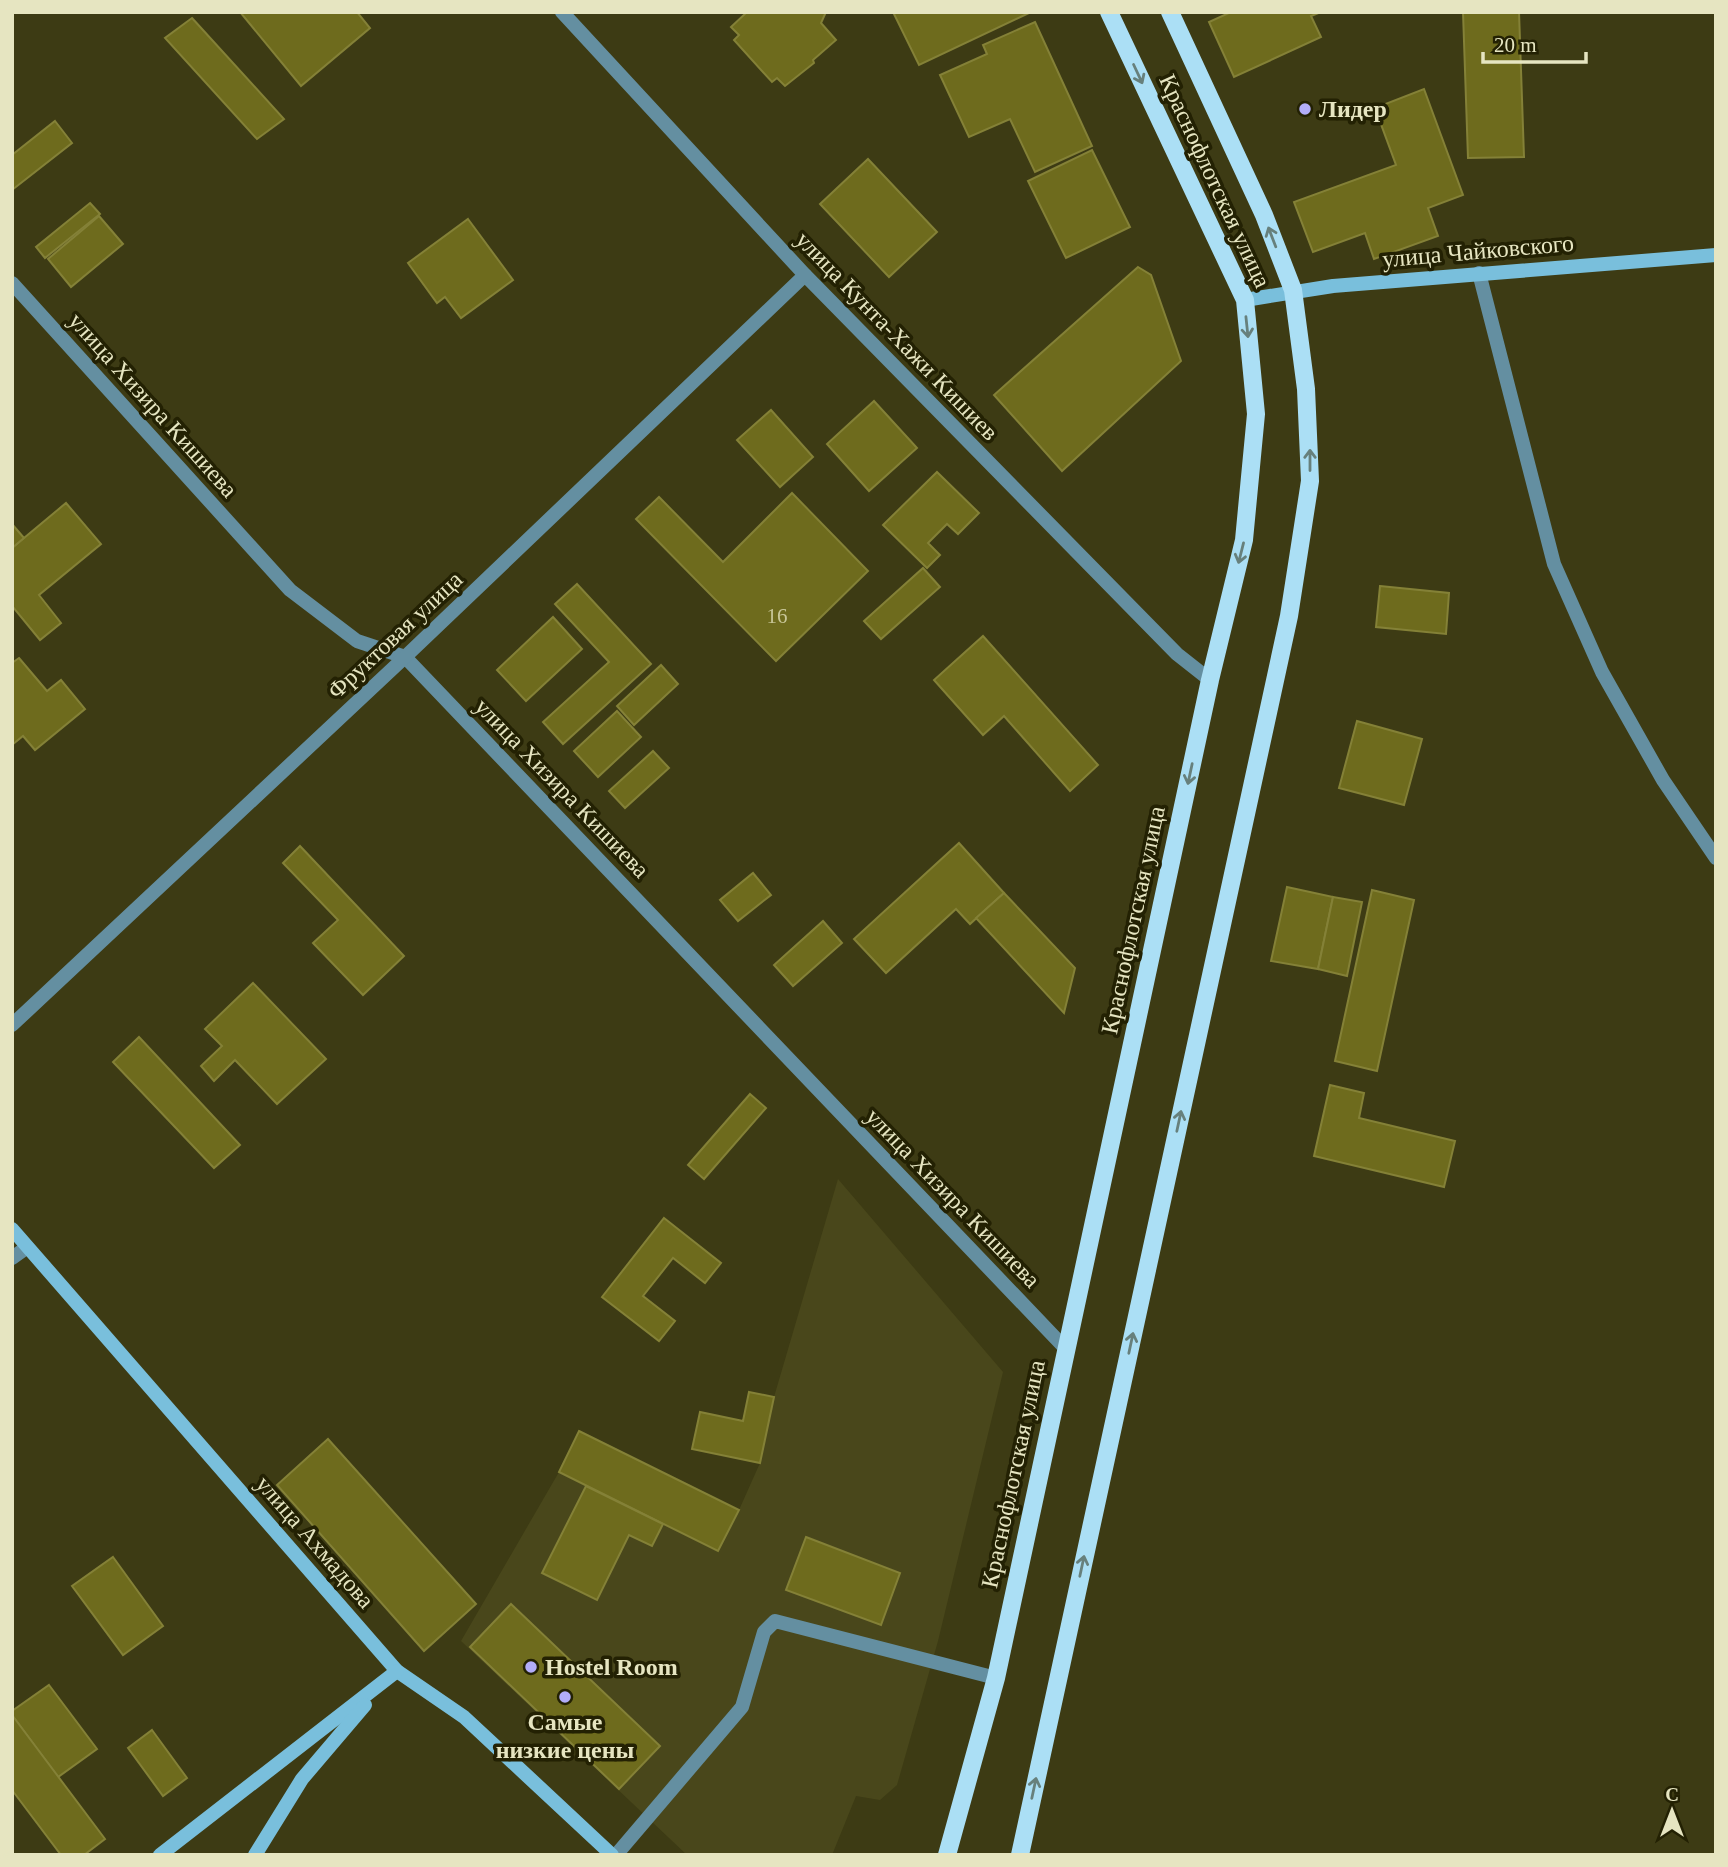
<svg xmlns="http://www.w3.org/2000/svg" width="1728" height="1867" font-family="'Times New Roman',serif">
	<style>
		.built { fill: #49471b }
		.building { fill: #6e6b1d; stroke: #848137; stroke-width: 2 }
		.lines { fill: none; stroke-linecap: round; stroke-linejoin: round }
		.lane { stroke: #648fa1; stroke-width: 14 }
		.street { stroke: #648fa1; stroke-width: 14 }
		.secondary { stroke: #79bfdc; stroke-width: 14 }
		.primary { stroke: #abdff5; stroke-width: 18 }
		.oneway { stroke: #67807c }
		.poi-dot { fill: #b2adf9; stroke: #232103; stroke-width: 2.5 }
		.labels { text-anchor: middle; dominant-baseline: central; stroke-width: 7; stroke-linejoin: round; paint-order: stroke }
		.number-label { font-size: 21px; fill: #c8c698 }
		.poi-label { font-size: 24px; font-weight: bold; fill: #e6e5c1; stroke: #232103; text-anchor: start }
		.street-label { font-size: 24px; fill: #e6e5c1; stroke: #232103 }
	</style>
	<rect width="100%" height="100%" fill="#3d3b14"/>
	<polygon class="built" points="838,1179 1003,1372 938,1641 897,1785 880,1800 856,1796 832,1855 687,1855 461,1641 559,1472 579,1431 739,1510 760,1463 774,1397"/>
	<g class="building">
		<polygon points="240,12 357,12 370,28 301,86"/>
		<polygon points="747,12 826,12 821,23 836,40 813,60 814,63 785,86 777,78 772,82 734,40 739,35 731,27"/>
		<polygon points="893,12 1031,12 919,65"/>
		<polygon points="1231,12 1321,12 1311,16 1321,37 1234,77 1209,22"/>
		<polygon points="1463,12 1519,12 1524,157 1468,158"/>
		<polygon points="192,18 284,119 257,139 165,38"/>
		<polygon points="1035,22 1092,146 1035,172 1010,119 969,137 940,75 987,54 983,45"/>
		<polygon points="1424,89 1463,195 1428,208 1438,236 1374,259 1365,233 1313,252 1294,202 1396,165 1375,108"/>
		<polygon points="55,121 72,143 12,190 12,155"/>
		<polygon points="1092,150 1130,227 1066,258 1028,181"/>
		<polygon points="868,159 937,232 889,277 820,204"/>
		<polygon points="90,203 100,214 45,258 36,247"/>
		<polygon points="99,216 123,244 71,287 48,259"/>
		<polygon points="468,219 513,280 461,318 445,297 437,303 408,263"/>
		<polygon points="1138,267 1151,275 1181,361 1062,471 994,395"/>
		<polygon points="874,401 917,448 869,491 827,444"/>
		<polygon points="771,410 813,457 780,487 737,440"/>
		<polygon points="937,472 979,513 958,534 947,524 928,543 940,555 927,568 883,525"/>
		<polygon points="792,493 868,571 776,661 636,519 659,497 723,562"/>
		<polygon points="66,503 101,544 39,595 61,623 40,640 12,606 12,548"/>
		<polygon points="12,524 24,538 12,548"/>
		<polygon points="923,568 940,587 881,639 864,621"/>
		<polygon points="577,584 651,664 563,744 543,722 609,662 555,604"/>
		<polygon points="1380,586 1449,593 1446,634 1376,627"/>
		<polygon points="553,617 582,649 526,701 497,670"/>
		<polygon points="983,636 1098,765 1070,791 1004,716 983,735 934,680"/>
		<polygon points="19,658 47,691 61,680 85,709 35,750 23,736 12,745 12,663"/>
		<polygon points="661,665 678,684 634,725 617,706"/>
		<polygon points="617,711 641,737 598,777 574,751"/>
		<polygon points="1357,721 1422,739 1404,805 1339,788"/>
		<polygon points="653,751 669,768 625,808 609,791"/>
		<polygon points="959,843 1004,893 970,924 956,909 886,973 854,939"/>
		<polygon points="300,846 404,956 363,995 313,943 338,920 283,863"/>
		<polygon points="753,873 771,895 738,921 720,900"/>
		<polygon points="1287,887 1333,897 1318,969 1271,961"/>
		<polygon points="1372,890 1414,900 1377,1071 1335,1061"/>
		<polygon points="1004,893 1075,968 1064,1013 976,918"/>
		<polygon points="1333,897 1362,902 1347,976 1318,969"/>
		<polygon points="823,921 842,943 793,986 774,965"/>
		<polygon points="253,983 326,1059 277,1104 235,1060 214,1081 201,1066 222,1046 205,1029"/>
		<polygon points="139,1037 240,1145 214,1168 113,1062"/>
		<polygon points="1330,1085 1364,1093 1359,1118 1455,1141 1444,1187 1314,1156"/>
		<polygon points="750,1094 766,1108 704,1179 688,1165"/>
		<polygon points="664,1218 721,1263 705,1283 673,1258 643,1296 675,1321 659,1341 602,1297"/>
		<polygon points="749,1392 774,1397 760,1463 692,1449 700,1412 743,1421"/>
		<polygon points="579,1431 739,1510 718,1551 559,1472"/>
		<polygon points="328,1439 476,1604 424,1651 277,1485"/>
		<polygon points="586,1486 663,1524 652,1546 629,1535 597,1600 542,1573"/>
		<polygon points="806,1537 900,1573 881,1625 786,1590"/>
		<polygon points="113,1557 163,1626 123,1655 72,1586"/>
		<polygon points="511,1604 660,1746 619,1789 470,1647"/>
		<polygon points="49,1685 97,1749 58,1777 12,1715 12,1711"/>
		<polygon points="12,1715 105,1839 84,1855 61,1855 12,1790"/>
		<polygon points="152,1730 187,1778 163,1796 128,1748"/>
	</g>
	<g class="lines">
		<polyline class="lane" points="616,1855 742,1707 764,1632 775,1621 996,1678"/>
		<g class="street">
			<polyline points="562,12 805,275 1177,654 1210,680"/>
			<polyline points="1479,273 1554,564 1602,672 1663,780 1716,858"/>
			<polyline points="12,283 290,590 357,641 405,657 1065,1348"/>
			<polyline points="12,1025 405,657 805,275"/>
			<polyline points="12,1258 26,1248"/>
		</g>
		<g class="secondary">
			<polyline points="1245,300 1333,286 1716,255"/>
			<polyline points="12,1229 397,1671 464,1717 612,1855"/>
			<polyline points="160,1855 397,1671"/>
			<polyline points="255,1855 302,1779 365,1705"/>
		</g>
		<g class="primary">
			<polyline points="947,1855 996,1678 1210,680 1244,540 1256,414 1245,300 1109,12"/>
			<polyline points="1020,1855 1289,616 1310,481 1306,389 1293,290 1264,215 1170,12"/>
		</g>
	</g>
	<defs><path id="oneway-shaft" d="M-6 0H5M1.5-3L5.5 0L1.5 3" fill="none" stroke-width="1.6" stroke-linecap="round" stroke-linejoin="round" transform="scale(1.75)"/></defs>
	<g class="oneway">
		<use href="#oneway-shaft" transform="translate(1138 74) rotate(65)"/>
		<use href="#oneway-shaft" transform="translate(1272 237) rotate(-111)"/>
		<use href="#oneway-shaft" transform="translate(1247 327) rotate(84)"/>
		<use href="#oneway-shaft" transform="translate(1310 460) rotate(-90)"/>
		<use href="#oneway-shaft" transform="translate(1241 553) rotate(104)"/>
		<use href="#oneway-shaft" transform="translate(1190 774) rotate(102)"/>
		<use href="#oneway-shaft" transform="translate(1179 1121) rotate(-78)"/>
		<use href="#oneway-shaft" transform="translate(1131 1343) rotate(-78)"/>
		<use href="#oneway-shaft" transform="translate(1082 1566) rotate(-78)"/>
		<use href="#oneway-shaft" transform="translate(1034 1788) rotate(-78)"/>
	</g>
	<g class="poi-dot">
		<circle cx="1305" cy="109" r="7"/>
		<circle cx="531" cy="1667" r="7"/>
		<circle cx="565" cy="1697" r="7"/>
	</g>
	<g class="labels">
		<g class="number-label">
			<text x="777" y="616">16</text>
		</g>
		<g class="poi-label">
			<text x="1319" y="109">Лидер</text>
			<text x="545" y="1667">Hostel Room</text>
			<text x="565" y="1722" text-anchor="middle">Самые<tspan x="565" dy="28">низкие цены</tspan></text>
		</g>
		<g class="street-label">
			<text transform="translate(1215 181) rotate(65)">Краснофлотская улица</text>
			<text transform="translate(1478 251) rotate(-5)">улица Чайковского</text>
			<text transform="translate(897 336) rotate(46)">улица Кунта-Хажи Кишиев</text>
			<text transform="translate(153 405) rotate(48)">улица Хизира Кишиева</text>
			<text transform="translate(395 635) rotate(-43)">Фруктовая улица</text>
			<text transform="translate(562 788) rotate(46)">улица Хизира Кишиева</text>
			<text transform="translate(1133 920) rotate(-78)">Краснофлотская улица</text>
			<text transform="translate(953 1198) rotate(46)">улица Хизира Кишиева</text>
			<text transform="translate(1013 1474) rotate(-78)">Краснофлотская улица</text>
			<text transform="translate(315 1542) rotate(49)">улица Ахмадова</text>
		</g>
	</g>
	<rect width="1728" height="1867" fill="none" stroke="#e6e5c1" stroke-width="28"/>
	<g transform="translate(1672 1811)" stroke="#232103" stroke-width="5" paint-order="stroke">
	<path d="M0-5L12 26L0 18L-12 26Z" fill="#e6e5c1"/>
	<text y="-10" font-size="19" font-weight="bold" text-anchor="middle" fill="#e6e5c1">С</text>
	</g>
	<path d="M1483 52v10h103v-10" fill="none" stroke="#e6e5c1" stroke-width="3.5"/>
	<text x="1494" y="52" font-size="21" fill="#e6e5c1" stroke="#232103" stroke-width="5" paint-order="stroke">20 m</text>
</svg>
